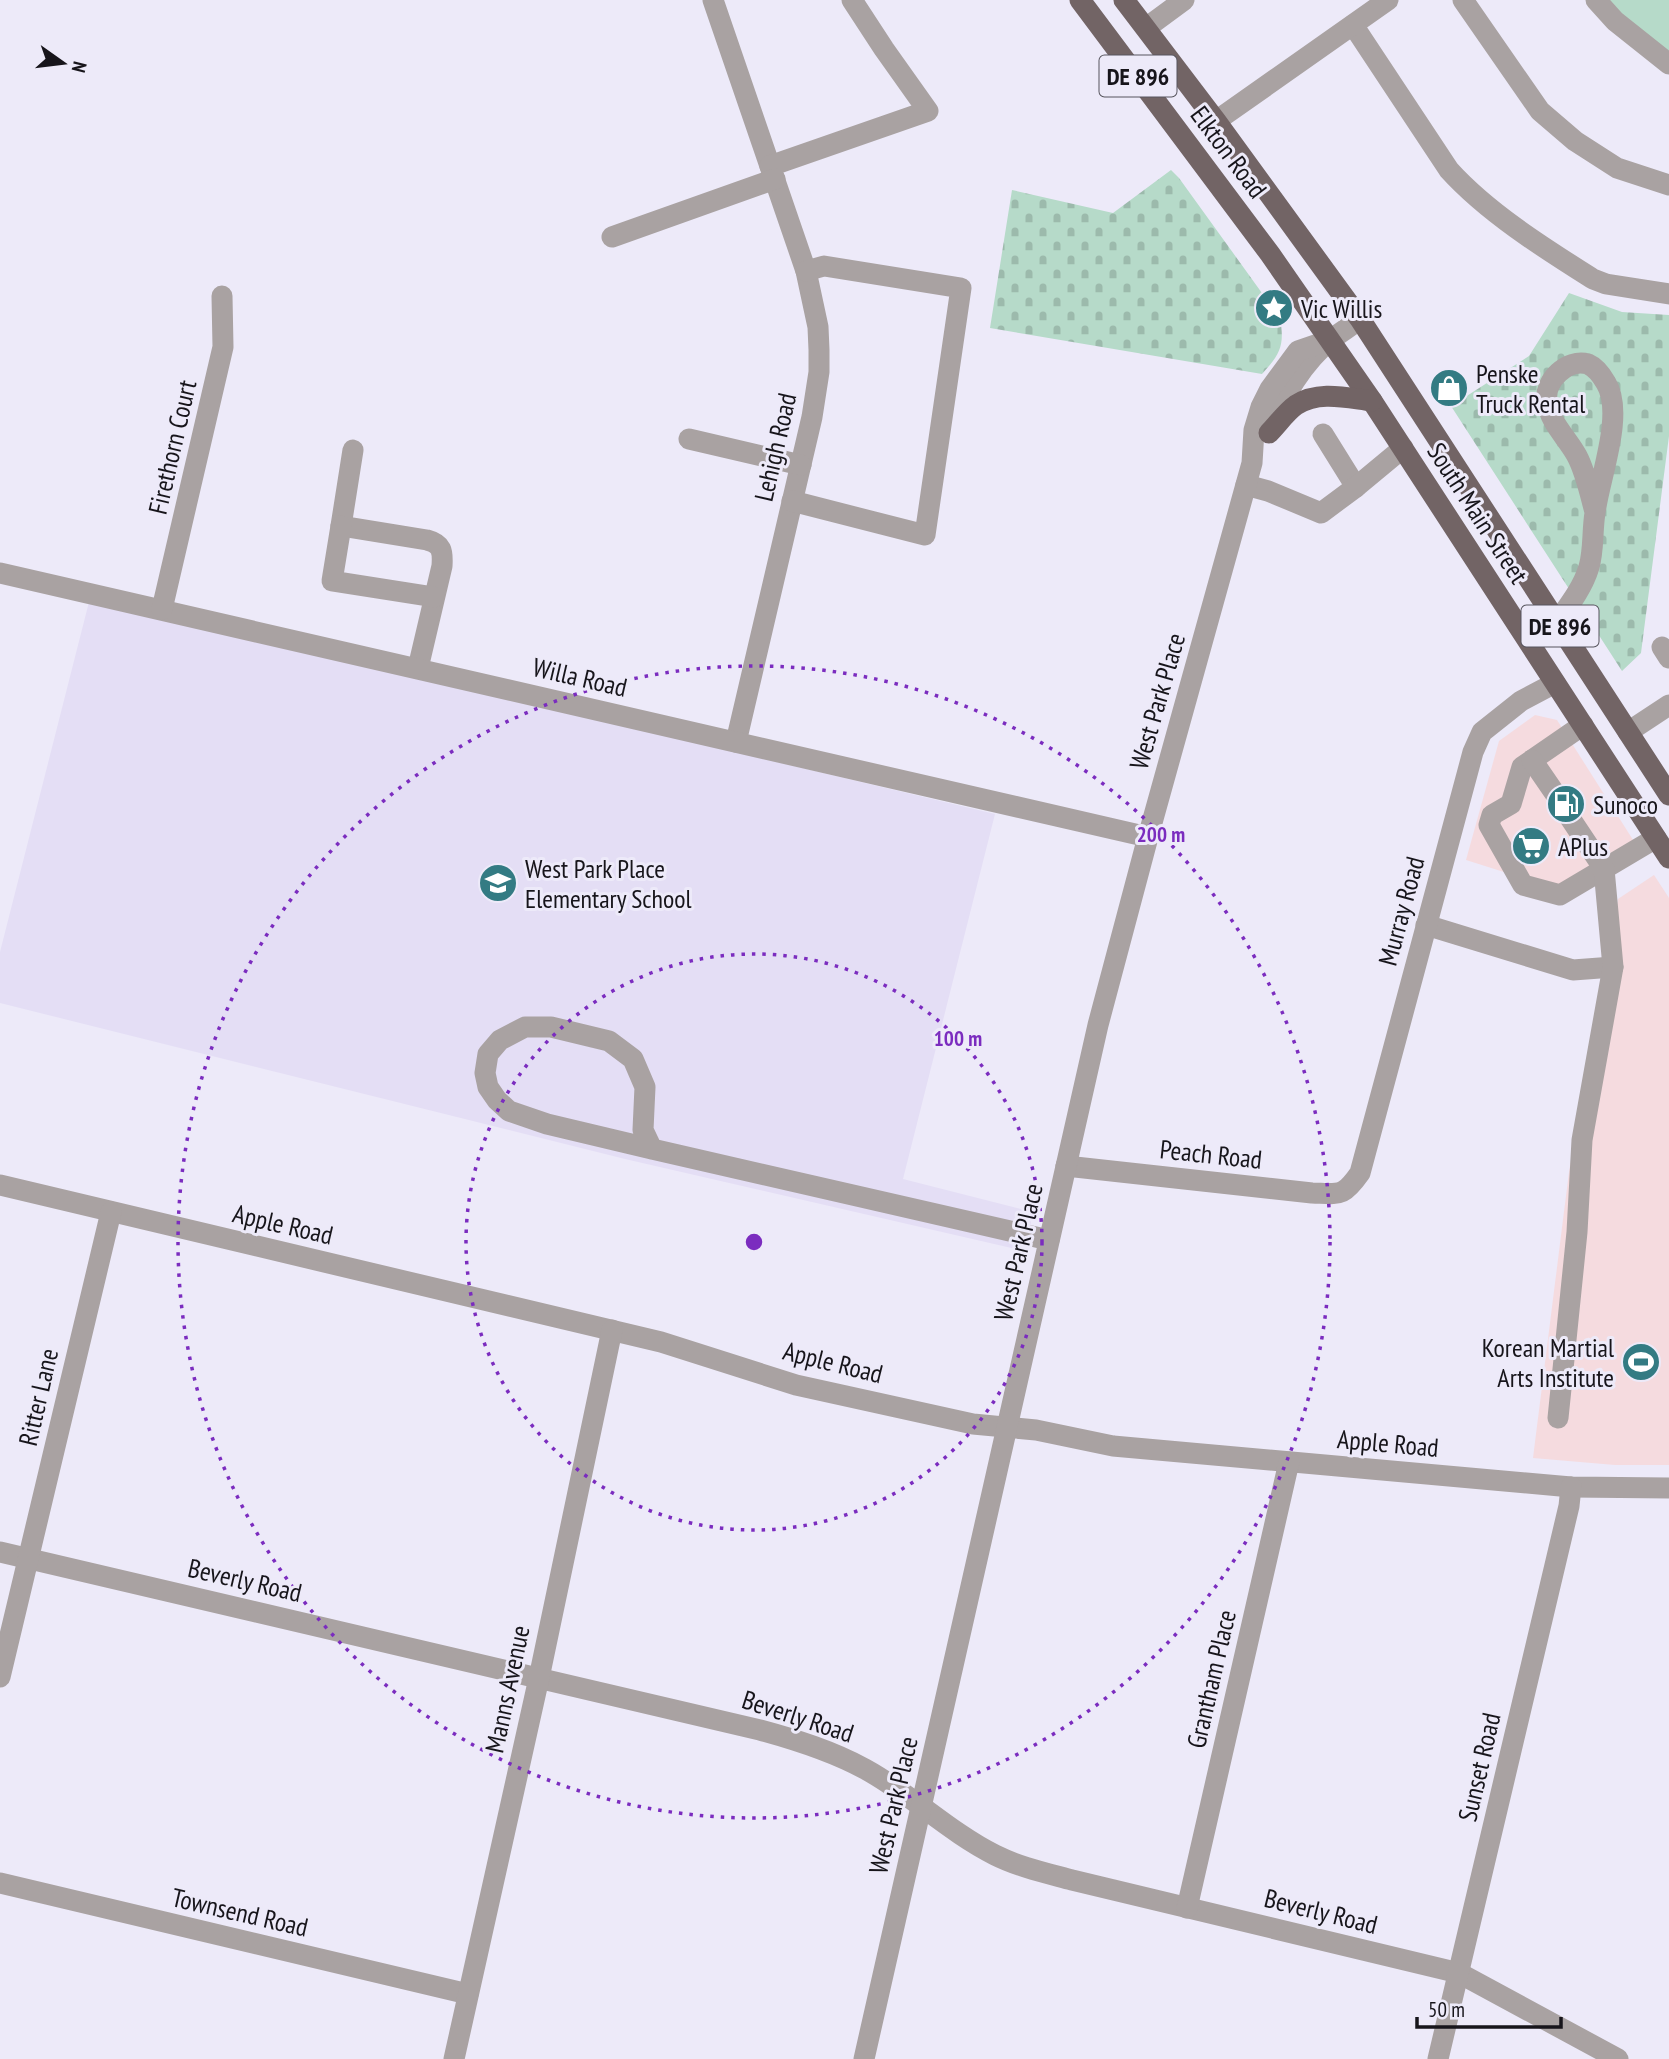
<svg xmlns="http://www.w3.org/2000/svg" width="1669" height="2059" font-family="'PT Sans Narrow',sans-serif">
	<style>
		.commercial { fill: #f5dbdf }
		.built { fill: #e4def5 }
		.green { fill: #b6dac9 }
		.cemetery { fill: url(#cemetery-stones) }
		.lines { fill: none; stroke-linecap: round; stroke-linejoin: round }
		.minor { stroke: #a9a2a2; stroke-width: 21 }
		.major { stroke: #726465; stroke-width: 21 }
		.ring { fill: none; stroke: #7b2cbf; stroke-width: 3.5; stroke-dasharray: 3.5 7 }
		.labels { text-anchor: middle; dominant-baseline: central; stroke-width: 6; stroke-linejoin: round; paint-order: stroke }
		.shield { fill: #edeaf9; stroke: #57555e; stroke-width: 2 }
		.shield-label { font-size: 24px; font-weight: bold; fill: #17151b }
		.street-label { font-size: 26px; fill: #17151b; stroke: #edeaf9 }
		.poi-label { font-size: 26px; fill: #17151b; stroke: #edeaf9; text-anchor: start }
		.centre { fill: #7b2cbf; stroke: #edeaf9; stroke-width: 3.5 }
		.ring-label { font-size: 21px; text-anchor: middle; font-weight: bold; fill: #7b2cbf; stroke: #edeaf9; stroke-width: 6; stroke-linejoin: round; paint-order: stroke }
	</style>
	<defs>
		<pattern id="cemetery-stones" width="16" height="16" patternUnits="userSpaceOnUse" patternTransform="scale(1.75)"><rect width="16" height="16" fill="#b6dac9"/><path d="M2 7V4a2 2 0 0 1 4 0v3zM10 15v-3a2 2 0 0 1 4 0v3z" fill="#9cbaac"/></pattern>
	</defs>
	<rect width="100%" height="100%" fill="#edeaf9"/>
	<g class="commercial">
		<polygon points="1535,715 1557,720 1635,843 1555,888 1466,860 1499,741"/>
		<polygon points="1654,875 1669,898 1669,1465 1615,1465 1533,1458 1569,1172 1618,899"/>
	</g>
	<polygon class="built" points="90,598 995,814 903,1179 1033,1212 1025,1251 625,1159 0,1003 0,952"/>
	<polygon class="green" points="1605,0 1669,0 1669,58"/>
	<g class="cemetery">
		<path d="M1171 170 1179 178 1280 318C1285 346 1280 354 1262 374L990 328 1012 190 1113 213Z"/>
		<polygon points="1569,293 1622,312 1669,315 1669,436 1641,653 1622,671 1451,406 1529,356"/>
	</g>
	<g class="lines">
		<g class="minor">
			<polyline points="713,0 806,271 818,327 819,350 819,372 812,417 736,742"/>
			<polyline points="1463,0 1540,111 1575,141 1617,168 1669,185"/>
			<polyline points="1596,0 1615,21 1669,64"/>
			<path d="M1353 25 1449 170C1488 213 1544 248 1593 279L1606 284 1669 294"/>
			<polyline points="1146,28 1184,0"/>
			<polyline points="1216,121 1388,0"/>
			<polyline points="770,166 928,111 884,49 852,0"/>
			<polyline points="612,237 775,179"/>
			<path d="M1270 431C1281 398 1305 360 1332 339 1341 332 1351 326 1360 319"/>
			<polyline points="1323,434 1356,487"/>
			<polyline points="689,439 801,465"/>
			<path d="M353 450 341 526 427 540C442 544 443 551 442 566L418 668"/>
			<polyline points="1246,485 1268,491 1321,513 1356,487 1403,448"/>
			<polyline points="792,501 925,535 961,288 824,266 806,271"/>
			<polyline points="341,526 332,581 434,597"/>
			<polyline points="0,573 1148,837"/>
			<polyline points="162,609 223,347 222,296"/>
			<path d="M1557 622C1570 604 1583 587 1589 567 1594 550 1592 531 1595 513 1599 479 1625 414 1606 383 1602 376 1595 367 1588 364 1567 358 1544 381 1547 401 1550 424 1567 437 1577 456 1586 473 1590 494 1595 512"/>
			<polyline points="1662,647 1669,658"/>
			<polyline points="1583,725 1522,767 1511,804 1492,815 1489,825 1523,885 1560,895 1656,838"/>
			<polyline points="1628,732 1669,705"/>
			<polyline points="1532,760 1556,795"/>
			<polyline points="1426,925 1573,970 1613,967"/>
			<polyline points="652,1149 643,1130 645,1087 633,1059 609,1041 551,1027 525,1027 500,1040 488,1054 485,1073 488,1087 497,1100 509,1111 547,1124 652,1149 1049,1240"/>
			<path d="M1066 1166 1312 1193C1341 1194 1343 1197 1360 1173L1473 752 1482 732 1521 701 1555 683"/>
			<polyline points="0,1185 661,1342 796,1385 973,1424 1036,1430 1113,1446 1571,1487 1669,1488"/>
			<polyline points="1558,1418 1577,1232 1582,1140 1613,967 1604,869 1570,818"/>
			<path d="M0 1552 760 1730C797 1740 832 1751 865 1769 911 1794 949 1832 995 1855 1019 1867 1046 1873 1072 1880L1459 1973 1618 2059"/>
			<polyline points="0,1677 111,1212"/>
			<polyline points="0,1883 468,1994"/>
			<polyline points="1187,1908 1289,1462"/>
			<polyline points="454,2059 539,1678 612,1330"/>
			<polyline points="864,2059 1098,1025 1148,837 1252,463 1254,430 1261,407 1270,389 1298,351 1330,340"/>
			<polyline points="1438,2059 1569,1506 1571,1487"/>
		</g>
		<g class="major">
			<polyline points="1080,0 1270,254 1372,401 1669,858"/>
			<polyline points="1124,0 1216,121 1360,319 1669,795"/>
			<path d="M1269 433C1278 424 1286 412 1296 405 1319 390 1347 398 1372 401"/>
		</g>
	</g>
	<g class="ring">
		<circle cx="754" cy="1242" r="288"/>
		<circle cx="754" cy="1242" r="576"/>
	</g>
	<defs>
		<symbol id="sight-disc" viewBox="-11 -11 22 22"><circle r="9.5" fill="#337b83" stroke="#edeaf9"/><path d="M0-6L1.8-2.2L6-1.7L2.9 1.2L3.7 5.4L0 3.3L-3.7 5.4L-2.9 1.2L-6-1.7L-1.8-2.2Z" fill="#fff"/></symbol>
		<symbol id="shop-disc" viewBox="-11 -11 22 22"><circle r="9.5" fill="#337b83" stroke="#edeaf9"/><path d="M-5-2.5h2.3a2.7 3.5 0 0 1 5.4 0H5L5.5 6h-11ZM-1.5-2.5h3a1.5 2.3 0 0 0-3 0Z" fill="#fff"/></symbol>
		<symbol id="fuel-disc" viewBox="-11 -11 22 22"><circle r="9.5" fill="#337b83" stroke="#edeaf9"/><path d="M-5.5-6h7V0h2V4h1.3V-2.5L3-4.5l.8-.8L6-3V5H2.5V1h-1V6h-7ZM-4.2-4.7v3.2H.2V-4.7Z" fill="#fff"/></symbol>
		<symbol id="supermarket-disc" viewBox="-11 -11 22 22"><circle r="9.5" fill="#337b83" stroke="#edeaf9"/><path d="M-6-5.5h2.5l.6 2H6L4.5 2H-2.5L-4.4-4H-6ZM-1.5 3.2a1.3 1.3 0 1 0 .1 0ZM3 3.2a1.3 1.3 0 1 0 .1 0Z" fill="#fff"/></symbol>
		<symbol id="school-disc" viewBox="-11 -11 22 22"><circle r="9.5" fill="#337b83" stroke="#edeaf9"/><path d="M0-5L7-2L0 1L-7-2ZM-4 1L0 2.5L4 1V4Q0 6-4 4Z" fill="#fff"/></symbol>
		<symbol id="stadium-disc" viewBox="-11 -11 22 22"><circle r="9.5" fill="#337b83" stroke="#edeaf9"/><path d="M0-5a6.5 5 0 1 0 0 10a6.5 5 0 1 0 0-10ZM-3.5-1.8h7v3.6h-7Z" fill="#fff"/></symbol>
	</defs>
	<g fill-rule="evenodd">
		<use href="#sight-disc" x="1252" y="286" width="44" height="44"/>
		<use href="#shop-disc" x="1427" y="366" width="44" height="44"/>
		<use href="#fuel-disc" x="1544" y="782" width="44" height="44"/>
		<use href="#supermarket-disc" x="1509" y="824" width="44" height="44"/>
		<use href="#school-disc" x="476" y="861" width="44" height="44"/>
		<use href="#stadium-disc" x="1619" y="1340" width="44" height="44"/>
	</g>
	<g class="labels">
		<g class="shield">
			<rect x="1099.5" y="55.5" width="77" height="41" rx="5"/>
			<rect x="1521.5" y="605.5" width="77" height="41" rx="5"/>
		</g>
		<g class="shield-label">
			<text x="1138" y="76">DE 896</text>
			<text x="1560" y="626">DE 896</text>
		</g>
		<g class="street-label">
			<text transform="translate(1229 152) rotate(53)">Elkton Road</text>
			<text transform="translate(172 447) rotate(-77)">Firethorn Court</text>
			<text transform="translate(775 447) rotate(-77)">Lehigh Road</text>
			<text transform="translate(1478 513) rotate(57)">South Main Street</text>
			<text transform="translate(580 677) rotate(13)">Willa Road</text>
			<text transform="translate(1157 701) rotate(-74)">West Park Place</text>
			<text transform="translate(1401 911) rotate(-75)">Murray Road</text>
			<text transform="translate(1211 1154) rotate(6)">Peach Road</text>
			<text transform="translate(283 1224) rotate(13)">Apple Road</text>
			<text transform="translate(1018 1252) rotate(-77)">West Park Place</text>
			<text transform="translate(833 1362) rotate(14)">Apple Road</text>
			<text transform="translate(38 1397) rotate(-77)">Ritter Lane</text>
			<text transform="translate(1388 1443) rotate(5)">Apple Road</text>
			<text transform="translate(245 1580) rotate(13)">Beverly Road</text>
			<text transform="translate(1211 1679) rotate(-77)">Grantham Place</text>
			<text transform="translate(507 1689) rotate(-78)">Manns Avenue</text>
			<text transform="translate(798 1716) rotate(18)">Beverly Road</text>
			<text transform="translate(1479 1767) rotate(-77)">Sunset Road</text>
			<text transform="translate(893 1805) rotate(-77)">West Park Place</text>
			<text transform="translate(1321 1911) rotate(14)">Beverly Road</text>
			<text transform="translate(240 1912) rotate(13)">Townsend Road</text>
		</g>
		<g class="poi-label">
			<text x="1301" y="308">Vic Willis</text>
			<text x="1476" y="373">Penske<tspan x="1476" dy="30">Truck Rental</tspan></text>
			<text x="1593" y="804">Sunoco</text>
			<text x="1558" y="846">APlus</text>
			<text x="525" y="868">West Park Place<tspan x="525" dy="30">Elementary School</tspan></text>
			<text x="1614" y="1347" text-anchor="end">Korean Martial<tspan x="1614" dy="30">Arts Institute</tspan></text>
		</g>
	</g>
	<circle cx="754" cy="1242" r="10" class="centre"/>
	<g class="ring-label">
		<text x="1161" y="842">200 m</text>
		<text x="958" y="1046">100 m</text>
	</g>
	<g transform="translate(63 63) rotate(104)" stroke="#edeaf9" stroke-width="5" paint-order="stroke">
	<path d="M0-5L12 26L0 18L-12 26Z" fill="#17151b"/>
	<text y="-10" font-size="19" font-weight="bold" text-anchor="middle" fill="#17151b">N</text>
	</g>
	<path d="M1417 2017v10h144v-10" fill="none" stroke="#17151b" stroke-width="3.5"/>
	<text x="1428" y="2017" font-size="21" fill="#17151b" stroke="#edeaf9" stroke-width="5" paint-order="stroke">50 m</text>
</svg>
